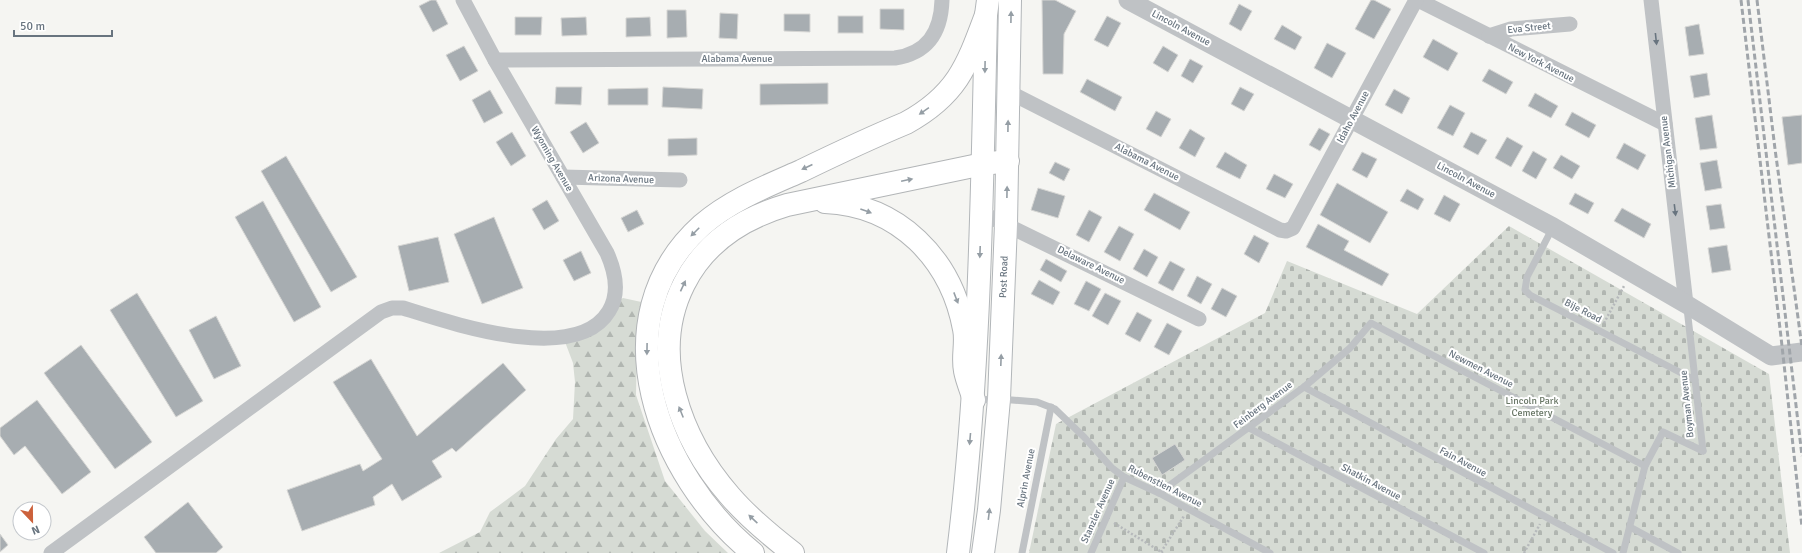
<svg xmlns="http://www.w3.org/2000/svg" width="1802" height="553" font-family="Signika,sans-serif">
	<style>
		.forest { fill: url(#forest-firs) }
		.cemetery { fill: url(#cemetery-stones) }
		.building { fill: #a7adb1; stroke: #d6d6d4 }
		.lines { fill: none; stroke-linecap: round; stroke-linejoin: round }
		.primary-casing { stroke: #b2b6b9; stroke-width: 24 }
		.motorway-casing { stroke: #b2b5b7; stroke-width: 24 }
		.path { stroke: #b6b9bb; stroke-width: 2.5; stroke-dasharray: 2 2; stroke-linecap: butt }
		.service { stroke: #bfc2c5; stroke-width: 7 }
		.minor { stroke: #bfc2c5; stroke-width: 15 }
		.tertiary { stroke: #bfc2c5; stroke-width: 19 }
		.primary { stroke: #fff; stroke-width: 22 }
		.motorway { stroke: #fff; stroke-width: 22 }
		.rail { stroke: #a0a5aa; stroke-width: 3; stroke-dasharray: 6 3; stroke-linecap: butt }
		.oneway { fill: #959ea5 }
		.oneway2 { fill: #68747f }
		.labels { text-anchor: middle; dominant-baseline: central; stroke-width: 4; stroke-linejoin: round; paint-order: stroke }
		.street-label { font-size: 10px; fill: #68747f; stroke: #fff }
		.park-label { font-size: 10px; fill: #697766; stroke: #fff }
	</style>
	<defs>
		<pattern id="forest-firs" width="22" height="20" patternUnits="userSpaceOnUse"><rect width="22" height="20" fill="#d6dbd4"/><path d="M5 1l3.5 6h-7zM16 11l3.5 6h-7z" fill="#b1b6b1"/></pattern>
		<pattern id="cemetery-stones" width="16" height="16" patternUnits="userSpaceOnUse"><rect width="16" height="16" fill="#d6dbd4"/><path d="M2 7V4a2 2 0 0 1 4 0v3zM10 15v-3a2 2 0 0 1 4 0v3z" fill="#b1b6b1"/></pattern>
	</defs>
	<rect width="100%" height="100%" fill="#f5f5f2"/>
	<polygon class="forest" points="623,298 646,303 637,344 636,395 665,481 705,531 728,553 439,553 480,532 490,512 525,486 556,439 573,419 575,382 573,363 562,334 593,325 607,307"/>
	<polygon class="cemetery" points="1509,226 1769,374 1790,553 1029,553 1056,424 1265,313 1287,261 1417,314"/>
	<g class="building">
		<polygon points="431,0 436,0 448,24 433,32 419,6"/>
		<polygon points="1042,0 1055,0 1076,11 1064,34 1063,74 1043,74"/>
		<polygon points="1371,0 1374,0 1391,9 1374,39 1355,29"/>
		<polygon points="1239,4 1252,11 1241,31 1229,24"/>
		<polygon points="880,9 904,9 904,30 880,29"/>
		<polygon points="667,10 686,10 687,37 667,38"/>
		<polygon points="720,13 738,14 737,39 719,38"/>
		<polygon points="784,14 810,14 810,32 784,31"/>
		<rect x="838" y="16" width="25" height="17"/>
		<polygon points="1107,16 1121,23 1108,47 1094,40"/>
		<polygon points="515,17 542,17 541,35 515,35"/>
		<polygon points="586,17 587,35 562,36 561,18"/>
		<polygon points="650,17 651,36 626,37 626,18"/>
		<polygon points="1699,24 1704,54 1689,56 1685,27"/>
		<polygon points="1282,25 1302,37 1295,50 1274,39"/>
		<polygon points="1433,39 1458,53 1448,71 1423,57"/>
		<polygon points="1327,43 1346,53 1332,78 1314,68"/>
		<polygon points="464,46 478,71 460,81 446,55"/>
		<polygon points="1163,46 1178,55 1168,72 1153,63"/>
		<polygon points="1190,59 1203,66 1193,83 1181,76"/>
		<polygon points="1489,69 1513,82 1506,94 1482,81"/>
		<polygon points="1707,73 1710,95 1694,98 1690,76"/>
		<polygon points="1087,79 1122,97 1115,111 1080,92"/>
		<polygon points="828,83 828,104 760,105 760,84"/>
		<polygon points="556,87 582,87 581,105 555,104"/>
		<polygon points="663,87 703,89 702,109 662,107"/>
		<polygon points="1240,87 1254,94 1244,111 1231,104"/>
		<polygon points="648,88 648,105 608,105 608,89"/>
		<polygon points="1394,89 1410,98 1402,114 1385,105"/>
		<polygon points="490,90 503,113 484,123 472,100"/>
		<polygon points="1535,93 1558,106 1551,118 1528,106"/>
		<polygon points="1450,105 1465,113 1453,136 1437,128"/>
		<polygon points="1156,111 1171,119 1161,137 1146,129"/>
		<polygon points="1572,112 1596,125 1589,138 1565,125"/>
		<polygon points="1712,115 1717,148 1700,150 1695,118"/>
		<polygon points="1802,115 1802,163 1788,165 1782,117"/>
		<polygon points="586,122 599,143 583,153 570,132"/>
		<polygon points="1319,128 1330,134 1320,151 1309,145"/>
		<polygon points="1190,129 1205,138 1195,157 1179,148"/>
		<polygon points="512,132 526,156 511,166 496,142"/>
		<polygon points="1471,132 1487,140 1478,155 1463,147"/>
		<polygon points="1507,137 1523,146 1511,167 1495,158"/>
		<polygon points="697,138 697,155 668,156 668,139"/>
		<polygon points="1624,143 1646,155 1638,170 1616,158"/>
		<polygon points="1533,151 1547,159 1536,179 1522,171"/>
		<polygon points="1225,152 1247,165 1240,179 1216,167"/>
		<polygon points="1362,152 1377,159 1367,178 1352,170"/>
		<polygon points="1561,155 1580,166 1572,179 1553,168"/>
		<polygon points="286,156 357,277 331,292 261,171"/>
		<polygon points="1717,160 1722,188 1705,191 1700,163"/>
		<polygon points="1055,162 1070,169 1064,181 1049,173"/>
		<polygon points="1274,174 1293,184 1285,198 1266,189"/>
		<polygon points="1337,183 1388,212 1370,243 1320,215"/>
		<polygon points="1038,188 1065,196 1058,218 1031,210"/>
		<polygon points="1407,189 1424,199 1418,210 1400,201"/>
		<polygon points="1154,193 1190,212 1180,230 1144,210"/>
		<polygon points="1575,193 1594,203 1588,214 1569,204"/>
		<polygon points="1444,195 1460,204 1450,222 1434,214"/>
		<polygon points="547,200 559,221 544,230 532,209"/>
		<polygon points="263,201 321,307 294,322 235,217"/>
		<polygon points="1721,204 1725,228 1710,230 1706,206"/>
		<polygon points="1622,208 1651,224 1644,238 1614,221"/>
		<polygon points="637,210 644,224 628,232 621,218"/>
		<polygon points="1089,210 1102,217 1089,242 1076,235"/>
		<polygon points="494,217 523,288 482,304 454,234"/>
		<polygon points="1318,224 1349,241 1344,250 1389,274 1382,286 1306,247"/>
		<polygon points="1119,226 1134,234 1120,261 1104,252"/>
		<polygon points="1254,235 1269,243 1259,263 1244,254"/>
		<polygon points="438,237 449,282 409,291 398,246"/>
		<polygon points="1727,245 1731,270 1712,273 1708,248"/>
		<polygon points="1144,249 1158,257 1147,277 1133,269"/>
		<polygon points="581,251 591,273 574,281 563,260"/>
		<polygon points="1046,259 1067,271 1061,282 1040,270"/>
		<polygon points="1170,261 1185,269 1173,291 1158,283"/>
		<polygon points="1197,276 1212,284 1201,304 1187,296"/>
		<polygon points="1039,280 1060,292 1053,305 1031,294"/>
		<polygon points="1086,281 1101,289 1089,311 1074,304"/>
		<polygon points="1222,288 1237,296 1226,317 1211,309"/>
		<polygon points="137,293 203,401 176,417 110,310"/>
		<polygon points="1105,293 1121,301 1108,325 1092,316"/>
		<polygon points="1137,312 1152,320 1140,342 1125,334"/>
		<polygon points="216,316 241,366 214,379 189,330"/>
		<polygon points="1167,323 1182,331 1169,355 1154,347"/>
		<polygon points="81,345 152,442 115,469 44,373"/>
		<polygon points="371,359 417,436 503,363 526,390 456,452 452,448 432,461 442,477 402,501 392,484 373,497 375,505 302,531 287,490 360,464 363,471 382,459 333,382"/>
		<polygon points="37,400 91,472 62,494 25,446 14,455 0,436 0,428"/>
		<polygon points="1175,444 1185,460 1162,475 1152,458"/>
		<polygon points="188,502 223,547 216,553 156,553 144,537"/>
		<polygon points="0,534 8,545 0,552"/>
	</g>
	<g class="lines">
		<defs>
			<g id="primary">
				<path d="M958 553C980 374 982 195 986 15L988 0"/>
				<path id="s1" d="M983 553 989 510 999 399 1006 224 1010 0"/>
			</g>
			<g id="motorway">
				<path d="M825 202C899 205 951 259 964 329 967 342 962 357 965 371 967 381 971 390 974 400"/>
				<path d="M753 553C658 476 597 319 702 225 731 200 767 186 801 171 836 154 870 138 906 123 957 95 967 66 986 15"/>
				<path d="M793 553C771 536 749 518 730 496 681 440 648 355 684 284 705 242 743 218 787 205L983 164 1008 161"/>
			</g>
		</defs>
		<use href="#primary" class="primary-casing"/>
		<use href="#motorway" class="motorway-casing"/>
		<g class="path">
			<polyline points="1604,323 1624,286"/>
			<polyline points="1114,523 1163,553"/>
			<polyline points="1161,552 1184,516"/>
			<polyline points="1524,553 1540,524"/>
		</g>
		<g class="service">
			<polyline points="1553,227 1527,277 1525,290 1530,295 1695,380"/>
			<polyline points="1687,308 1703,451"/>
			<polyline points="1304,387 1613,553"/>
			<polyline points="976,400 999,399 1037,402 1055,409 1084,437 1112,468 1124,477 1159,493 1270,553"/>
			<polyline points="1249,428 1484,553"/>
			<polyline points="1159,493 1304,387 1350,348 1371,323 1645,466"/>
			<polyline points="1630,527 1678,553"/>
			<polyline points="1022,553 1051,407"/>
			<polyline points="1091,553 1124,477"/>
			<polyline points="1623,553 1645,466 1663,432 1703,451"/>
		</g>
		<g class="minor">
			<polyline points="1418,0 1665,124"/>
			<polyline points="1651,0 1686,304"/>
			<polyline points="1489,36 1511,29 1570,24"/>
			<path d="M495 60 895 58C927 53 941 33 942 0"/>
			<polyline points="1009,92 1280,230 1286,231 1293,228 1416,0"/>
			<polyline points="563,177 680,180"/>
			<polyline points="982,213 1199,319"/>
			<path d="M51 553 381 312 392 308H403C451 323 576 366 609 311 620 293 615 271 607 253L495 60 463 0"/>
		</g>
		<polyline class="tertiary" points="1128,0 1553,227 1686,304 1771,356 1802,352"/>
		<use href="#primary" class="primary"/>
		<use href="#motorway" class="motorway"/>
		<g class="rail">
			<polyline points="1741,0 1781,337 1802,527"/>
			<polyline points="1748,0 1802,456"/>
			<polyline points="1757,0 1775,149 1802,347"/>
		</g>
	</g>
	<defs><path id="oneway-solid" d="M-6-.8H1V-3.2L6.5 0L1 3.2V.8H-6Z"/></defs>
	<g class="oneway">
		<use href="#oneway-solid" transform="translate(1011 17) rotate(-89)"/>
		<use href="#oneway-solid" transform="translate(985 67) rotate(91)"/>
		<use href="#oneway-solid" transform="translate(924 111) rotate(145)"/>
		<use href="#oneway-solid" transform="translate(1008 126) rotate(-89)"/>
		<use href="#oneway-solid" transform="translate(807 167) rotate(155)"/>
		<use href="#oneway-solid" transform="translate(907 180) rotate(-12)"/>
		<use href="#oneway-solid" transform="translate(1007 192) rotate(-89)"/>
		<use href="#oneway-solid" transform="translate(866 211) rotate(20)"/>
		<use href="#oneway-solid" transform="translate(695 232) rotate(135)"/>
		<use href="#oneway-solid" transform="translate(980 252) rotate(92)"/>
		<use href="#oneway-solid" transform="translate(683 286) rotate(-65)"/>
		<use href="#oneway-solid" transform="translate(956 298) rotate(69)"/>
		<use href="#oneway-solid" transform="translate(647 349) rotate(91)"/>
		<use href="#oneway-solid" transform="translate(1001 360) rotate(-88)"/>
		<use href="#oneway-solid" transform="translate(681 412) rotate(-112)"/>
		<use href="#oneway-solid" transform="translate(970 439) rotate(95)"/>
		<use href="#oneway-solid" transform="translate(989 514) rotate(-83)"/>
		<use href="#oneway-solid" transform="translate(753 519) rotate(-137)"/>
	</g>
	<g class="oneway2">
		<use href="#oneway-solid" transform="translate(1656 39) rotate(84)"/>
		<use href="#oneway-solid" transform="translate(1675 210) rotate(83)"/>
	</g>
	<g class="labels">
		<g class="street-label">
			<text transform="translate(1181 28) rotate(28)">Lincoln Avenue</text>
			<text transform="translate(1529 28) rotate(-6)">Eva Street</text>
			<text x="737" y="59">Alabama Avenue</text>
			<text transform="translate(1541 63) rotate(27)">New York Avenue</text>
			<text transform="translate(1353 117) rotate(-62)">Idaho Avenue</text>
			<text transform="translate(1668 152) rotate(-97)">Michigan Avenue</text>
			<text transform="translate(552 159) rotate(60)">Wyoming Avenue</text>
			<text transform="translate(1147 162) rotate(27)">Alabama Avenue</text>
			<text transform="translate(621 179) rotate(2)">Arizona Avenue</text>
			<text transform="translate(1466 180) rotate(28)">Lincoln Avenue</text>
			<text transform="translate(1091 265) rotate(26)">Delaware Avenue</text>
			<text stroke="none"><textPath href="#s1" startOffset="277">Post Road</textPath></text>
			<text transform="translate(1583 311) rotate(27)">Bije Road</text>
			<text transform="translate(1481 369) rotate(27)">Newmen Avenue</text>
			<text transform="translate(1687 404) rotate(-96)">Boyman Avenue</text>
			<text transform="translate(1263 405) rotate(-37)">Feinberg Avenue</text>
			<text transform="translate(1463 462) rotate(28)">Fain Avenue</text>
			<text transform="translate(1026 478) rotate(-79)">Alprin Avenue</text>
			<text transform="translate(1371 482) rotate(28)">Shatkin Avenue</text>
			<text transform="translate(1165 486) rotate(27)">Rubenstien Avenue</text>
			<text transform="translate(1098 511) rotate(-66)">Stanzler Avenue</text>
		</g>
		<g class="park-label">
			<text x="1532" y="401">Lincoln Park<tspan x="1532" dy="12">Cemetery</tspan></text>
		</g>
	</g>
	<g transform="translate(32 521) rotate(158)"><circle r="19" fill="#ffffff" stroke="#c3c7cc"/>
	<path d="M0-3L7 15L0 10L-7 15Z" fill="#cc613b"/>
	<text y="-6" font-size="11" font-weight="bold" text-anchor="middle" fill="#68747f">N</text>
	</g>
	<path d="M14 30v6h98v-6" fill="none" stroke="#68747f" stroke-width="2"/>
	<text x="20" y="30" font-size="12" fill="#68747f" stroke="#ffffff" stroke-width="3" paint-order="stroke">50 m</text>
</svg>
